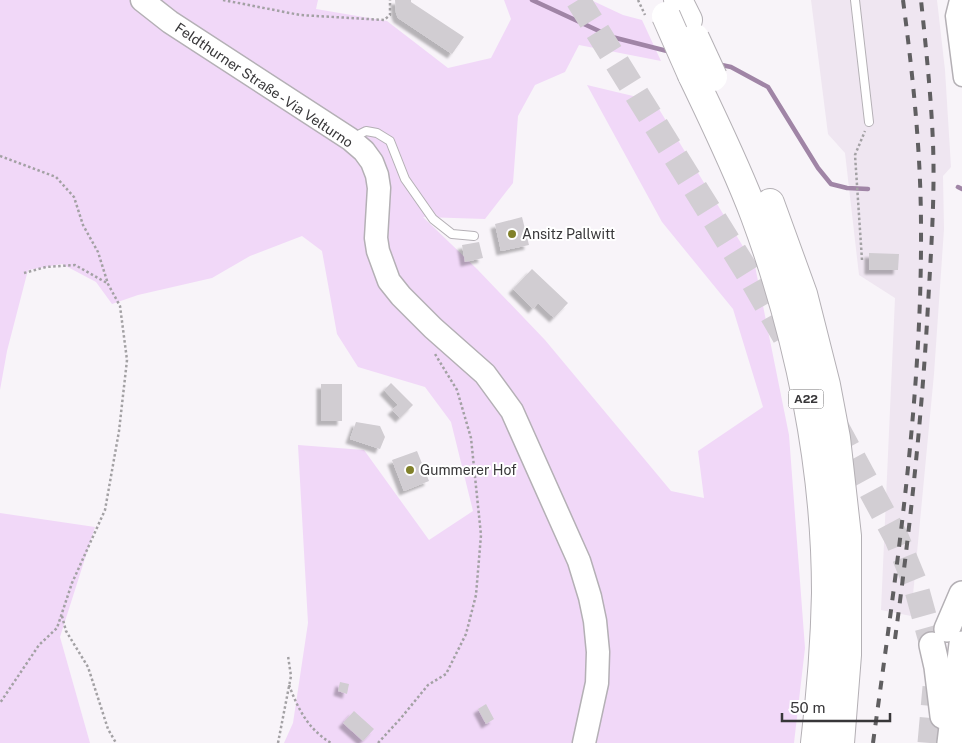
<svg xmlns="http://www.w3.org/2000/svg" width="962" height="743" font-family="'Public Sans',sans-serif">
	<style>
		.built { fill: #efe6f1 }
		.green { fill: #f1d8f8 }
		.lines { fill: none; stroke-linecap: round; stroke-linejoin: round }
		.stream { stroke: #a085a6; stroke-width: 4.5 }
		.building { fill: #d1cdd2; filter: url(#shadow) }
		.primary-tunnel { stroke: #d2ced3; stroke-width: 25; stroke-dasharray: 25 12; stroke-linecap: butt }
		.lane-casing { stroke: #b4b0b5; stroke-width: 10 }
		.street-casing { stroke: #b4b0b5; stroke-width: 19 }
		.secondary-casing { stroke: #b4b0b5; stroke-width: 25 }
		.primary-casing { stroke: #b4b0b5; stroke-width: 28 }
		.highway-casing { stroke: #b4b0b5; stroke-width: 30 }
		.path { stroke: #a3a1a4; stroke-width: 2.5; stroke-dasharray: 2.5 2.5; stroke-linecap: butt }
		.lane { stroke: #fff; stroke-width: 8 }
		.street { stroke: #fff; stroke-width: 16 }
		.secondary { stroke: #fff; stroke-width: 22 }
		.primary { stroke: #fff; stroke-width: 25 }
		.highway { stroke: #fff; stroke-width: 28 }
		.rail { stroke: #605f61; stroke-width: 4; stroke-dasharray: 9 9; stroke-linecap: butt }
		.highway-bridge-casing { stroke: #b4b0b5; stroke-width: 30; stroke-linecap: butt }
		.highway-bridge { stroke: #fff; stroke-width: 28 }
		.poi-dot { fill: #81812a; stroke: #fff; stroke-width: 2 }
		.labels { text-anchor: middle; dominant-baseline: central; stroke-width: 4; stroke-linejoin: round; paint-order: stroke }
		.shield { fill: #fff; stroke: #747374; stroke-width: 1 }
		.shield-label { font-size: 12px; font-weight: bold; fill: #383739 }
		.street-label { font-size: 14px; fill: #383739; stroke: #fff }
		.poi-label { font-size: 14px; fill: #383739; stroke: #fff; text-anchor: start }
	</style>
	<defs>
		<filter id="shadow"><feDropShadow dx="-4.5" dy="4.5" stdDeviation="1" flood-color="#0004"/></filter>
	</defs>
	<rect width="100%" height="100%" fill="#f8f4f9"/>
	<polygon class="built" points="811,0 937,0 945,70 951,167 943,176 944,229 934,374 911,616 881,610 895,298 859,275 845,153 828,134"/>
	<g class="green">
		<polygon points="0,0 318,0 316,9 387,21 448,68 491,58 511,19 504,0 591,0 623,15 642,20 661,61 579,45 565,72 535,85 518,116 513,183 485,219 423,217 477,269 545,340 671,491 704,498 698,451 763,407 733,309 662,222 587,85 654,101 755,266 789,435 805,648 794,743 284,743 293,723 308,623 298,445 364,450 429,540 473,511 451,422 425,387 358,367 337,334 322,251 302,236 250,256 212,278 138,295 112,304 96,282 62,264 28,270 7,351 0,390"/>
		<polygon points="0,513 95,527 60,637 90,743 0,743"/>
	</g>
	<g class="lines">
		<g class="stream">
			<polyline points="532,0 612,37 671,52"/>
			<polyline points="717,64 731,67 768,87 818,168 831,184 847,188 868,189"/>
			<polyline points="958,187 962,189"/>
		</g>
	</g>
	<g class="building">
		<polygon points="395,0 411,0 411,2 464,37 452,54 398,18 396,13"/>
		<polygon points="522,217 529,245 501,251 495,224"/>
		<polygon points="479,242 483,258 465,262 462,245"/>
		<polygon points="869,253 899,254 898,270 869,270"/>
		<polygon points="532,269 568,303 554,318 538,303 533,309 513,289"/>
		<polygon points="391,383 413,405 400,418 392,410 398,405 384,390"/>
		<rect x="321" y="384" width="21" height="37"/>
		<polygon points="356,422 380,426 385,437 380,449 350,439"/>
		<polygon points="417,451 429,481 404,491 392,460"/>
		<polygon points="340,682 349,684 347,694 338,691"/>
		<polygon points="486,704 494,719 486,724 478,709"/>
		<polygon points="354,711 374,729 363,741 343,723"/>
	</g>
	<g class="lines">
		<g class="primary-tunnel">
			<polyline points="578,0 751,278 790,346"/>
			<polyline points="836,426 897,539 915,583 932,645"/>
			<polyline points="930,743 935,687"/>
		</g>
		<defs>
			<g id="lane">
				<polyline points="855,0 869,122"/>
				<polyline points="352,138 366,131 377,133 390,141 405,179 433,219 452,234 474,236"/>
			</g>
			<polyline id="street" points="958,0 954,16 962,78"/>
			<polyline id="secondary" points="142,0 170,22 350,139 364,151 372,162 377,175 379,188 376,238 378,251 389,281 401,296 433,328 485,374 512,411 579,561 590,597 595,621 598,652 597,683 584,743"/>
			<g id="primary">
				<polyline points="947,629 962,594"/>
				<polyline points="932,645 937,667 943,716"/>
				<polyline points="950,743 962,644"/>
			</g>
			<g id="highway">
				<polyline points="678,0 688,20"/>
				<path d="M692 75C714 121 737 168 755 216 799 335 826 465 826 593 825 643 821 693 815 743"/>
				<polyline points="770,203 803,294 826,385 836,438 847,536 847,655 840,743"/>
			</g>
		</defs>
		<use href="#lane" class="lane-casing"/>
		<use href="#street" class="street-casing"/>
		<use href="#secondary" class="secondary-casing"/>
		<use href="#primary" class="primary-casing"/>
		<use href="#highway" class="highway-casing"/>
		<g class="path">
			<polyline points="223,0 300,15 384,20 390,15 390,0"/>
			<polyline points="638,0 645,15"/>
			<polyline points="0,156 56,177 74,197 83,225 98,252 108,284 120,306 127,360 119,431 105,510 72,583 57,628 39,645 0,703"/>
			<polyline points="862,260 855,155 865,131"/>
			<polyline points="24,273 46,267 75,265 107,283"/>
			<polyline points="62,616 66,631 88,667 108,729 116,743"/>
			<path d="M289 685C298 709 308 729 331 743"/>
			<polyline points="278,743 291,676 288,656"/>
			<polyline points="378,743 401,718 428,685 446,674 466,634 476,595 481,535 471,438 457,390 435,354"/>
		</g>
		<use href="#lane" class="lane"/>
		<use href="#street" class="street"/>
		<use href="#secondary" class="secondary"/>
		<use href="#primary" class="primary"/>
		<use href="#highway" class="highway"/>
		<g class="rail">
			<path d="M895 639C910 528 922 417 928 305 931 251 935 197 933 143 931 95 926 48 921 0"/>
			<path d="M873 743C896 573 922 401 921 229 921 153 913 76 903 0"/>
		</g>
		<defs>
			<g id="highway-bridge">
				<polyline points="666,16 692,75"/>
				<polyline points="695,38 713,77"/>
			</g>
		</defs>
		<use href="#highway-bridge" class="highway-bridge-casing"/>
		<use href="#highway-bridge" class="highway-bridge"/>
	</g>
	<g class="poi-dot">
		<circle cx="512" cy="234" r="5"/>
		<circle cx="410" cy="470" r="5"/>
	</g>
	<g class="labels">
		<rect class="shield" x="788.5" y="389.5" width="35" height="19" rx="4"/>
		<g class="shield-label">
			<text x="806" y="399">A22</text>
		</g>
		<g class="street-label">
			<text transform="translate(264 85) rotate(34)">Feldthurner Straße - Via Velturno</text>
		</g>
		<g class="poi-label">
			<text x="522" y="234">Ansitz Pallwitt</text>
			<text x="420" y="470">Gummerer Hof</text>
		</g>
	</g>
	<path d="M782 713v8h108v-8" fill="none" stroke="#383739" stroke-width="2.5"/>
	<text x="790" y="713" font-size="15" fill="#383739" stroke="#ffffff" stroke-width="4" paint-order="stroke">50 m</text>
</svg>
